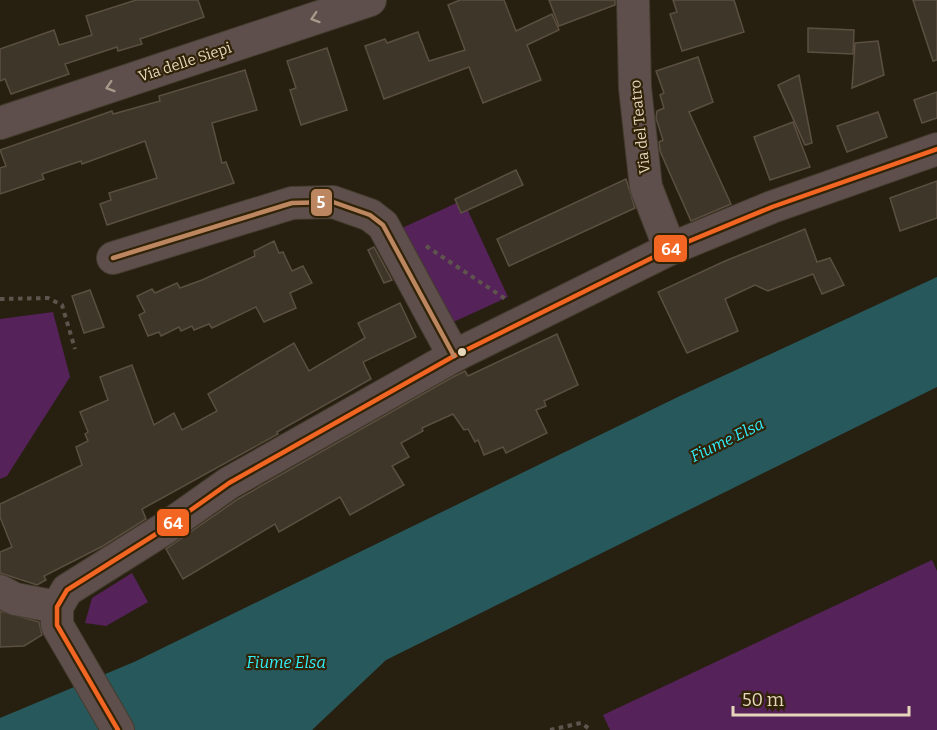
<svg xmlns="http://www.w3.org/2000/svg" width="937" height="730" font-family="Bitter,serif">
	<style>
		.green { fill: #56225a }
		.water { fill: #27595c }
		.building { fill: #3f362a; stroke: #5b4f40; stroke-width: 1.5 }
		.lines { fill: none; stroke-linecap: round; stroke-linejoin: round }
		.minor-casing { stroke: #443c2e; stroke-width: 34 }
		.path { stroke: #5f544d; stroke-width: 4; stroke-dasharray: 4.5 4.5; stroke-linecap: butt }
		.minor { stroke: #5e4f4c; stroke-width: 32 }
		.bus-1-casing { stroke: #312307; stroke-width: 9 }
		.bus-2-casing { stroke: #312307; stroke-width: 9 }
		.bus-1 { stroke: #f26522; stroke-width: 4.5 }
		.bus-2 { stroke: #bb8660; stroke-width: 4.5 }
		.oneway { stroke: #a8998a }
		.bus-dot { fill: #e5d6bc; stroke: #312307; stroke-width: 2 }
		.labels { text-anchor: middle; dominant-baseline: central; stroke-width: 4.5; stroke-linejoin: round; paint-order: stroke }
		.street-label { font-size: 15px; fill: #e5d6bc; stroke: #312307 }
		.water-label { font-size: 16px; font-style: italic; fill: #30eefb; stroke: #312307 }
		.line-badge { stroke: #312307; stroke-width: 2 }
		.badge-label { font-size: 16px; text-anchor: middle; font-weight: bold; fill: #fff }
	</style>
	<rect width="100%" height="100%" fill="#272011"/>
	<g class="green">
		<polygon points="463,200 508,297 449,324 402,228"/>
		<polygon points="53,312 70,377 7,476 0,479 0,319"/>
		<polygon points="932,560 937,571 937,730 610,730 603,715"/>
		<polygon points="132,573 148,602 106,626 85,623 92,598"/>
	</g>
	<polygon class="water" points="937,277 937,387 386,660 312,730 0,730 0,718 134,662 682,395"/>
	<g class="building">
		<polygon points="136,0 198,0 204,17 140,39 142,44 118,51 117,47 65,64 69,74 11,94 5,79 0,81 0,49 54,30 59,45 92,35 86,16"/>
		<polygon points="460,0 504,0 516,31 552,14 559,30 527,45 541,80 483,103 469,67 384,99 365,46 385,39 387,43 418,32 429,61 465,50 448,5"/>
		<polygon points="549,0 615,0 615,5 559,26"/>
		<polygon points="673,0 734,0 744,32 682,51 670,14 677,12"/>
		<polygon points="913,0 937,0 937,60 933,61"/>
		<polygon points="808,28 854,30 853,54 808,52"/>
		<polygon points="878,41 884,75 852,88 855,43"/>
		<polygon points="327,48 347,110 301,125 290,90 296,88 287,61"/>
		<polygon points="698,57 713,102 689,112 731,204 691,221 660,151 659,142 663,140 656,118 657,111 664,108 660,95 664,93 656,71"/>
		<polygon points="245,70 257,110 212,123 222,163 226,162 234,183 107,225 100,204 111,200 109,193 157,178 145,141 82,164 81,161 42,174 44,179 0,194 0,168 6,166 0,150 112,111 113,114 160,101 159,96"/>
		<polygon points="799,75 812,143 805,145 778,85"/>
		<polygon points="937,92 937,118 922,123 914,100"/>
		<polygon points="878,112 887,137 847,152 837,126"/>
		<polygon points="793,122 810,167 770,180 754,137"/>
		<polygon points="516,170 523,185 461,213 455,199"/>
		<polygon points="626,179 635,208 509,266 497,239"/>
		<polygon points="937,181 937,218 900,231 890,198"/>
		<polygon points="805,229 817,262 830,258 844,285 822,294 813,274 768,291 755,285 725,299 738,331 687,353 658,292 725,261"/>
		<polygon points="274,241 279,253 283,252 292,271 303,266 312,283 290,293 296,308 264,322 256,307 212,328 209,324 194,330 192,326 181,331 179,327 161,336 159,332 148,336 139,315 145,312 137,296 152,289 155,293 177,283 180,288 202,280 255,256 254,251"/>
		<polygon points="374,247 392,280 384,283 368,250"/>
		<polygon points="90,290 104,327 84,333 72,296"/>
		<polygon points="400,303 416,337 363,362 371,379 277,432 278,434 142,509 146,519 103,546 44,576 46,580 37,585 0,573 0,552 12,547 0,517 0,504 82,465 76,447 88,441 85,434 88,432 80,412 108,400 100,377 132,365 154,425 174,413 182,430 217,411 208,394 260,363 294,343 309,371 365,338 358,323"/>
		<polygon points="557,334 578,385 544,401 546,406 536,410 547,433 506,453 503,447 484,455 478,440 475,442 468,429 464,430 453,414 422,428 423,431 401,443 409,457 392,466 404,485 350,515 340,497 279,532 275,524 183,579 166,549 238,499 451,378 465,371 468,376"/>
		<polygon points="0,611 39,622 42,635 24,646 0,647"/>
	</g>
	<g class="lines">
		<defs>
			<g id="minor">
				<polyline points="633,0 635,88 646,187 670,249"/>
				<polyline points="0,123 370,0"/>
				<polyline points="113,258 292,203 333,202 370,215 383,225 454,356"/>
				<polyline points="0,591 15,599 57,607"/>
				<polyline points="118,730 57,625 57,607 67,590 164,529 229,483 454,356 670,249 772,207 937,149"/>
			</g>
		</defs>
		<use href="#minor" class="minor-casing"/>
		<g class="path">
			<polyline points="426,246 507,300"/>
			<polyline points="0,299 48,298 62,305 75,349"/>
			<polyline points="550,730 581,723 591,730"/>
		</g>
		<use href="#minor" class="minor"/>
		<defs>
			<polyline id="bus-1" points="118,730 57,625 57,607 67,590 164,529 229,483 454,356 670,249 772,207 937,149"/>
			<polyline id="bus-2" points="113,258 292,203 333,202 370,215 383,225 454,356"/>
		</defs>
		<use href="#bus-1" class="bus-1-casing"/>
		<use href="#bus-2" class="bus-2-casing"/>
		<use href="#bus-1" class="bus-1"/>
		<use href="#bus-2" class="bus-2"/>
	</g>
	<defs><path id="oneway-chevron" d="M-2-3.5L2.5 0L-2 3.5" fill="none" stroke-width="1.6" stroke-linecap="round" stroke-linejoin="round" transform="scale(1.5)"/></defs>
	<g class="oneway">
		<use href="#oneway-chevron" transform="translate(315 18) rotate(162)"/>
		<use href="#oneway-chevron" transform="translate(110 87) rotate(162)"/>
	</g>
	<circle class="bus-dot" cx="462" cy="352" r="5"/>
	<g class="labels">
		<g class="street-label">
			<text transform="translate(185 62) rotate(-18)">Via delle Siepi</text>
			<text transform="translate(640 127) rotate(-96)">Via del Teatro</text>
		</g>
		<g class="water-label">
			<text transform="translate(727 440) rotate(-26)">Fiume Elsa</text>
			<text x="286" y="662">Fiume Elsa</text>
		</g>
	</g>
	<g class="line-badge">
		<rect x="310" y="188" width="23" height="29" rx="6" fill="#bb8660"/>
		<rect x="653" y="234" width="35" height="29" rx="6" fill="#f26522"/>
		<rect x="156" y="508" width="34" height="29" rx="6" fill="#f26522"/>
	</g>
	<g class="badge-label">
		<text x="321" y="208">5</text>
		<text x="671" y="255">64</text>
		<text x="173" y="529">64</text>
	</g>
	<path d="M733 706v9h176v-9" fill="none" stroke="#e5d6bc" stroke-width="3"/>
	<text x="742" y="706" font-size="18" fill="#e5d6bc" stroke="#312307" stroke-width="4.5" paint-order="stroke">50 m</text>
</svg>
